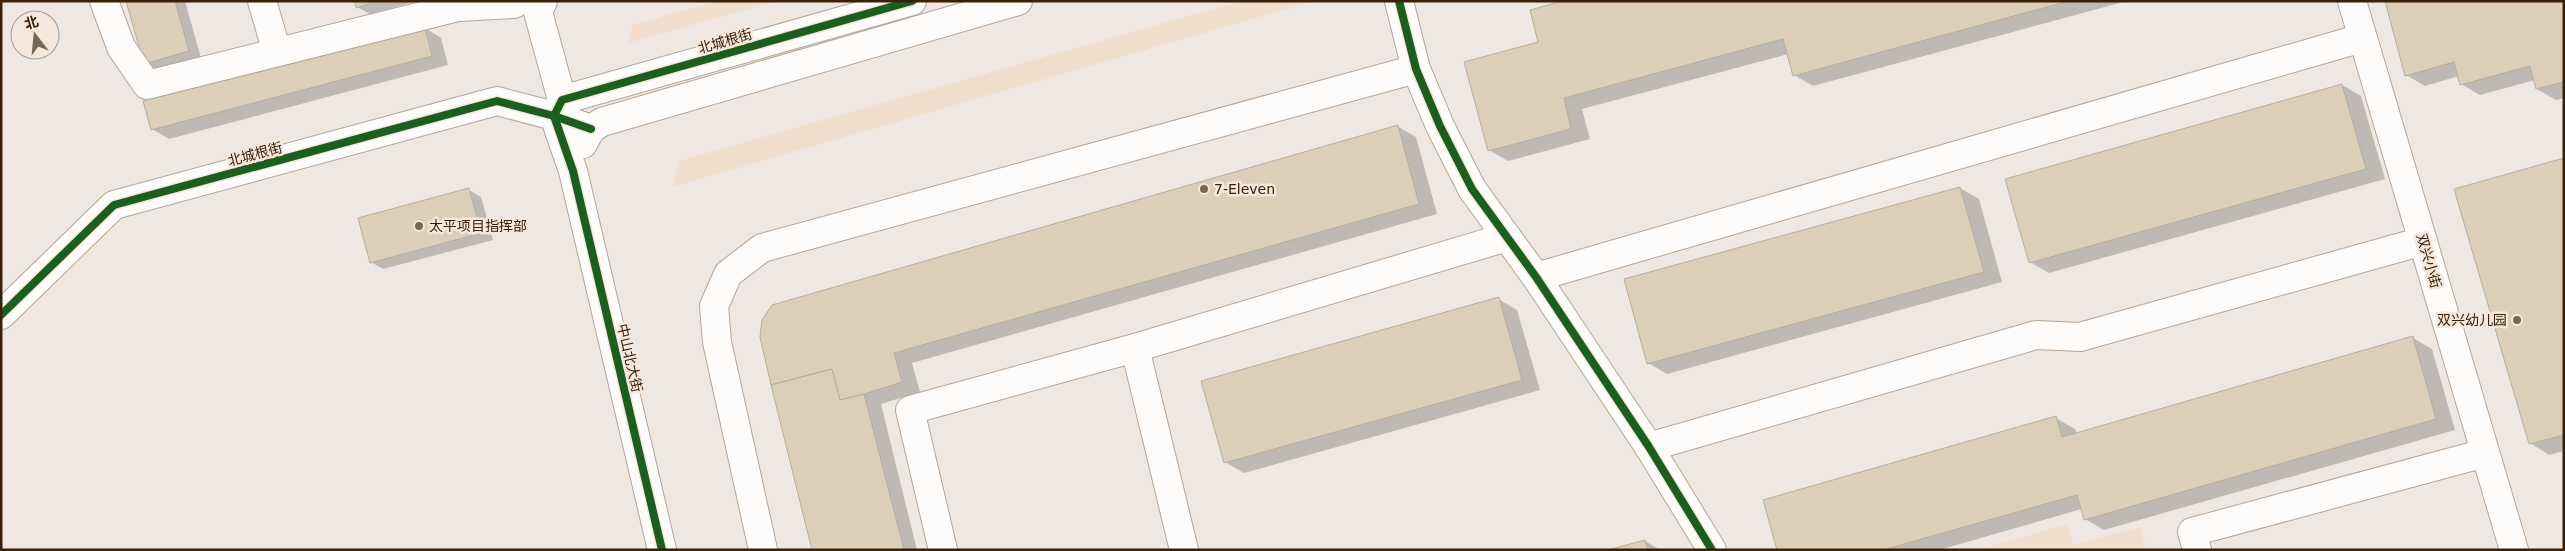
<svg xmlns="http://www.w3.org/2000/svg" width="2565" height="551" font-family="'DejaVu Sans','Noto Sans SC',sans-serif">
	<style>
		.green { fill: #f2decd }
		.shadow { fill: #0003 }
		.building { fill: #dcceb8; stroke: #b8ad9b }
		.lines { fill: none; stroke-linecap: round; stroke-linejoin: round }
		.minor-casing { stroke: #b4a598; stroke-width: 30 }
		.minor { stroke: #fdfcfb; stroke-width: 28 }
		.cycleway-casing { stroke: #f5e7dc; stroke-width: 11 }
		.cycleway { stroke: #1b5e20; stroke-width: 8 }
		.poi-dot { fill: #796655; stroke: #f5e7dc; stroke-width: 2 }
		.labels { text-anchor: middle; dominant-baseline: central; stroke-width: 5; stroke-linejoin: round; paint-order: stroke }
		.street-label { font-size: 14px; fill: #3a2009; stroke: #f5e7dc }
		.poi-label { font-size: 14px; fill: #3a2009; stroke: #f5e7dc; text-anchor: start }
	</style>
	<rect width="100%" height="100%" fill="#efe8e2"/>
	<g class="green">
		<polygon points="716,1 776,1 628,43 633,25"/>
		<polygon points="1241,1 1314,1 672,187 679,161"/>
		<polygon points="2067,524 2073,545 2140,527 2146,550 1978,550"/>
	</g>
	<g class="shadow">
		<polygon points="128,1 185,1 201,58 157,70 145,63"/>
		<polygon points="356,1 413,1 413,2 370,14 357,7"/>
		<polygon points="1568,1 2127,1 1813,86 1794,75 1788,54 1582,109 1590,139 1508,161 1489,150 1540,43"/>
		<polygon points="2564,1 2564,98 2556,100 2537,89 2535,80 2480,95 2461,84 2459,76 2425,86 2406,75"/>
		<polygon points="425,28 441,38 448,65 169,139 152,129"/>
		<polygon points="2342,85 2361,96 2385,179 2049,273 2030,262"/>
		<polygon points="1397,126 1416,137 1437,214 912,363 920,392 881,404 917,550 814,550 772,384"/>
		<polygon points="2564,159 2564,451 2549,455 2530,443"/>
		<polygon points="1960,188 1979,199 2002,282 1667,374 1648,363"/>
		<polygon points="469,190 481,197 493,240 383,269 371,262"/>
		<polygon points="1498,299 1517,310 1540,390 1244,473 1225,462"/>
		<polygon points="2413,338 2432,349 2455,430 2104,530 2085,519 2082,509 1939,550 1779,550 2056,418 2075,429 2077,434"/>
		<polygon points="1645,541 1660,550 1613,550"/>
	</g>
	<g class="building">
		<polygon points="126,1 175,1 189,51 144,64"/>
		<polygon points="355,1 378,1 356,8"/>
		<polygon points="1563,1 2069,1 1793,76 1783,39 1564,98 1571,129 1488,151 1464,62 1538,42 1530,10"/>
		<polygon points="2385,1 2564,1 2564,82 2536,89 2530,66 2460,85 2454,62 2405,76"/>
		<polygon points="425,27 432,56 151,130 143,101"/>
		<polygon points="2342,84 2366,169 2029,263 2005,179"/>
		<polygon points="1398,125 1419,204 894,353 902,382 864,394 840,400 832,369 771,385 760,337 762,320 772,305"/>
		<polygon points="2564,158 2564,435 2529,444 2454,189"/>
		<polygon points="1960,187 1984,272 1647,364 1624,279"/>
		<polygon points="469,188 481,233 370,263 358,218"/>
		<polygon points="1499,297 1522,380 1224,463 1201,381"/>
		<polygon points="2413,336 2436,419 2084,520 2077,495 1883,550 1777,550 1763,500 2056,416 2062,437"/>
		<polygon points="832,369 840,400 864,394 904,550 812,550 771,385"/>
		<polygon points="1645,540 1648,550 1608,550"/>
	</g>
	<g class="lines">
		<defs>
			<g id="minor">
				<polyline points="104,1 121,47 147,85 458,7 514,4"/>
				<polyline points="262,1 277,52"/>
				<polyline points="543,1 538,12 562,100"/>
				<polyline points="1399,1 1416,69 1440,126 1472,189 1536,277 1649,447 1712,550"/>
				<polyline points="2352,1 2514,550"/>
				<polyline points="583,144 591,129 602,122 1018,1"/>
				<polyline points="1536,277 2362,38"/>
				<polyline points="1,315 114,205 497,101 554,116 591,129"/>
				<polyline points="1135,348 1184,550"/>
				<polyline points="1649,447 2036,335 2080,337 2423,241"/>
				<polyline points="662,550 573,171 554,116 562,100 912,1"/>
				<polyline points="763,550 717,342 714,306 728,274 762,248 1416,69"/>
				<polyline points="943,550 910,410 1135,348 1507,237"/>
				<polyline points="2197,550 2192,532 2485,453"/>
			</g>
		</defs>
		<use href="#minor" class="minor-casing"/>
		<use href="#minor" class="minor"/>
		<defs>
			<g id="cycleway">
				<polyline points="1399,1 1416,69 1440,126 1472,189 1536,277 1649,447 1712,550"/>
				<polyline points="1,315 114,205 497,101 554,116 591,129"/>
				<polyline points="662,550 573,171 554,116 562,100 912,1"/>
			</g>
		</defs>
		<use href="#cycleway" class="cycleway-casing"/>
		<use href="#cycleway" class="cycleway"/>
	</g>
	<g class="poi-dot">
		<circle cx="1204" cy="189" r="5"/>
		<circle cx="419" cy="226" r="5"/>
		<circle cx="2517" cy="320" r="5"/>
	</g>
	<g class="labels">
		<g class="street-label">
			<text transform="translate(725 41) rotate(-16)">北城根街</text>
			<text transform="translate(255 154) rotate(-15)">北城根街</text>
			<text transform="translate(2429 261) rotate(74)">双兴小街</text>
			<text transform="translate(630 358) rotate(77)">中山北大街</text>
		</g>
		<g class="poi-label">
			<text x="1214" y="189">7-Eleven</text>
			<text x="429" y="226">太平项目指挥部</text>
			<text x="2507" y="320" text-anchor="end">双兴幼儿园</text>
		</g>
	</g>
	<rect width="2565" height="551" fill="none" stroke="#3a2009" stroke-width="5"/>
	<g transform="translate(35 35) rotate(344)"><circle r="24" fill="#f5e7dc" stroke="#aa9788"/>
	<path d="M0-4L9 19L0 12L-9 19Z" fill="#796655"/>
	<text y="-8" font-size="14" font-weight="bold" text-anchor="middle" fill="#3a2009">北</text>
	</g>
</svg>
